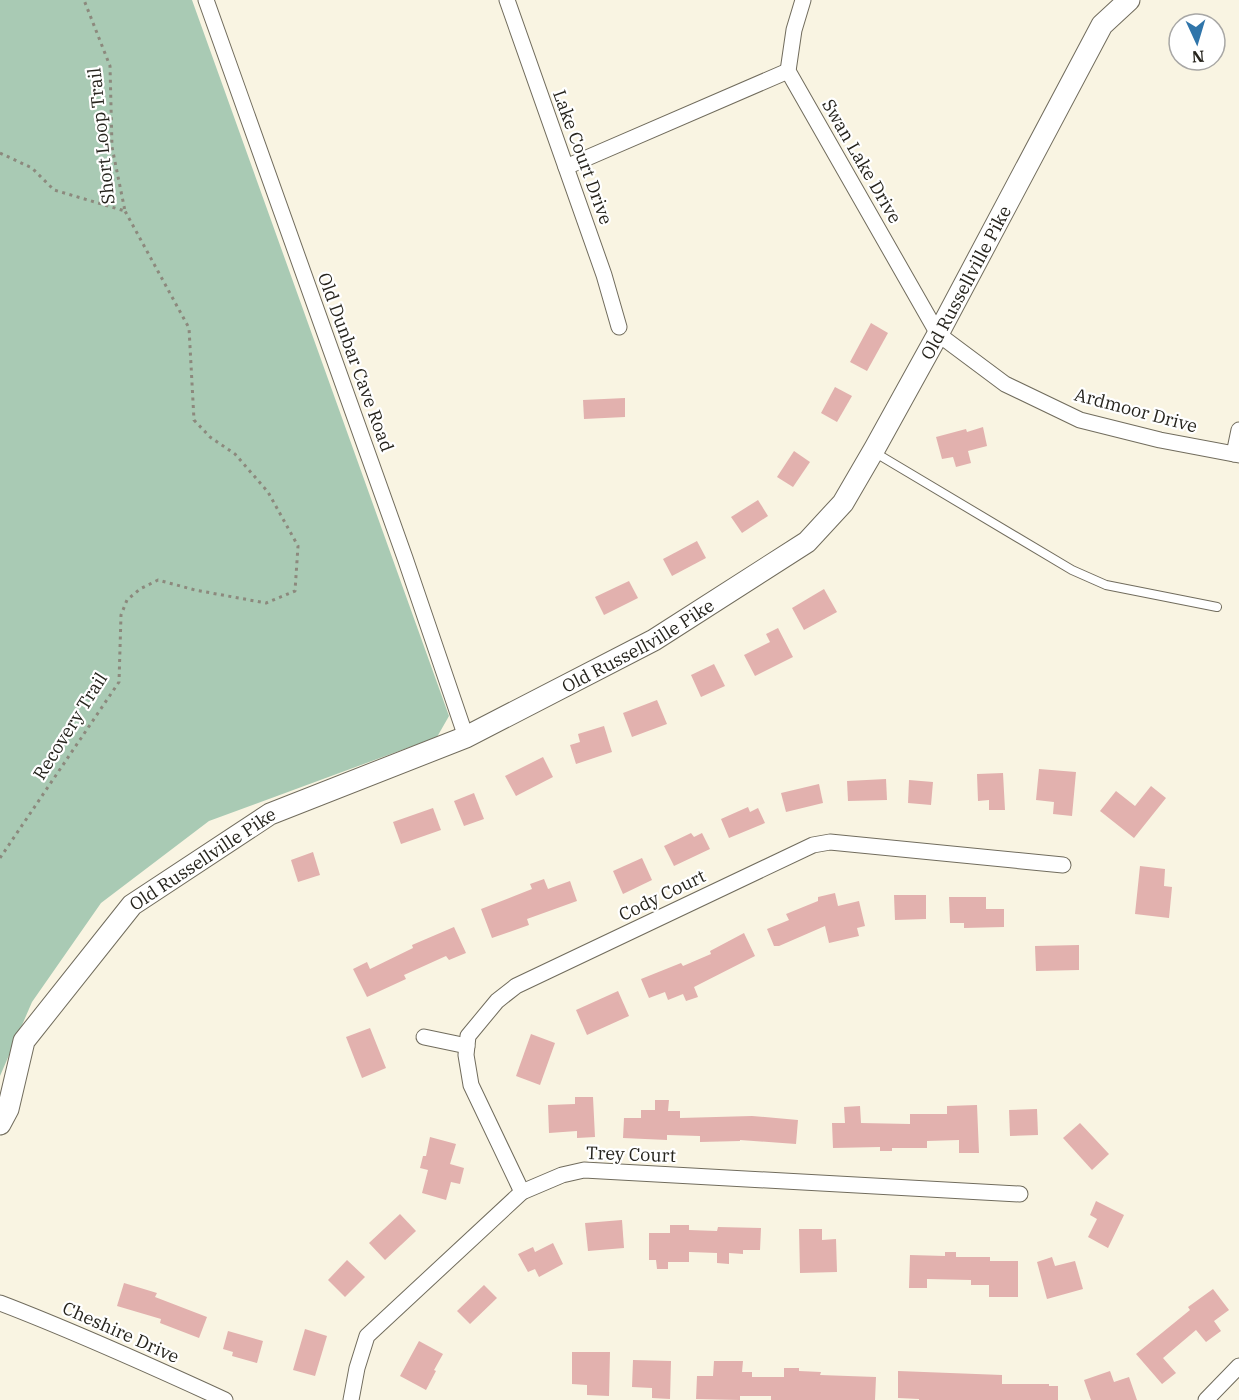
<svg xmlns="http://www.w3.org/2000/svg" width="1239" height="1400" font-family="'IBM Plex Serif',serif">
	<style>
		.green { fill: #a9cab4 }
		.building { fill: #e2b1ae }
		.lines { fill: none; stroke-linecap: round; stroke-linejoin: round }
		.lane-casing { stroke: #716c5d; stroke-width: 10 }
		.street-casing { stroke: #716c5d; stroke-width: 17 }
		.secondary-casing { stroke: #716c5d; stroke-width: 23 }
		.path { stroke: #8c897d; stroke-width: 3; stroke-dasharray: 3 4.5; stroke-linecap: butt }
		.lane { stroke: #fff; stroke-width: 8 }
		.street { stroke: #fff; stroke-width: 15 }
		.secondary { stroke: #fff; stroke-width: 21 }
		.labels { text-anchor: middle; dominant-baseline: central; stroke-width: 4.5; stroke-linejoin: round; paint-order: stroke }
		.street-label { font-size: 18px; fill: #26241d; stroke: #fff }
	</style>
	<rect width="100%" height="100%" fill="#f9f4e2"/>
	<polygon class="green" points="0,0 192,0 449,716 437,737 209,821 101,903 32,1002 0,1076"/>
	<g class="building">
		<polygon points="871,323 888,333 867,371 850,362"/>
		<polygon points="835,387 852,396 837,422 821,413"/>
		<polygon points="625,398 625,417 584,419 583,400"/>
		<polygon points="983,427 987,446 968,451 971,463 956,467 953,457 942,459 936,437 966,429 967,432"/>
		<polygon points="794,451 810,462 793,487 777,477"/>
		<polygon points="758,500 768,516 742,533 731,517"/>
		<polygon points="697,541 706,558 672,576 663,559"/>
		<polygon points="629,581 638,598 604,615 595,597"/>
		<polygon points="824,589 837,612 804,630 792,608"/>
		<polygon points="778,628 793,657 755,676 744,655 770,642 766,634"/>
		<polygon points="714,664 725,686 701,697 691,675"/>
		<polygon points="657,700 667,724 632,737 623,713"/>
		<polygon points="604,726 612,752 576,764 570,745 580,742 578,734"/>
		<polygon points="543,757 553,777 516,796 505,776"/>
		<polygon points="1039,769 1076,772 1072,816 1053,814 1054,802 1036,800"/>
		<polygon points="1003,773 1005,810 989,810 989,800 978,801 977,774"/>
		<polygon points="886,779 887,800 848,801 847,781"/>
		<polygon points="909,780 933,782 931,805 908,803"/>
		<polygon points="819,784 823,803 786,812 781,793"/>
		<polygon points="1151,786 1166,798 1134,838 1100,811 1116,791 1135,806"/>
		<polygon points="474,793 484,819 464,826 454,801"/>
		<polygon points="748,807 750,812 758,808 765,823 729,838 721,819"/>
		<polygon points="433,808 441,830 401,844 393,822"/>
		<polygon points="691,833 694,837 702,833 710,849 674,866 664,846"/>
		<polygon points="313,852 320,875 298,882 291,860"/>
		<polygon points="642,858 652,880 623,894 613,871"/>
		<polygon points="1140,866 1165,869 1164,886 1172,887 1169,918 1135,914"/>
		<polygon points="544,879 548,889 570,881 577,901 527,919 529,925 492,938 481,909 532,889 530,884"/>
		<polygon points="835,893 838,906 859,901 865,926 857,928 859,936 829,943 825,926 779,946 774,946 767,929 789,920 786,914 818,901 818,897"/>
		<polygon points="894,895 926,895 926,919 895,920"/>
		<polygon points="949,897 986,897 986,909 1004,909 1004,927 964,928 964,923 950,923"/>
		<polygon points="454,927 466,953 449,960 446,956 404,975 406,979 367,997 353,969 367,962 370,969 413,948 412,945"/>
		<polygon points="744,933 755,956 694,987 698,997 686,1001 683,994 668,1000 665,992 649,998 641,979 681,963 683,966 711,954 710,951"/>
		<polygon points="1079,945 1079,970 1036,971 1035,946"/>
		<polygon points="618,991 629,1016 587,1035 576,1010"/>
		<polygon points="370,1028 386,1068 362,1078 346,1037"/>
		<polygon points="531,1034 555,1043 540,1085 516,1076"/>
		<polygon points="575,1097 593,1097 595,1137 577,1138 577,1131 549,1133 548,1105 575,1104"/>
		<polygon points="655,1100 669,1100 668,1111 680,1111 680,1118 752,1116 798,1120 796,1144 740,1140 740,1141 700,1142 700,1136 667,1135 667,1140 623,1138 624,1118 641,1118 641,1110 655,1110"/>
		<polygon points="977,1105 979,1153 959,1153 959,1140 927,1141 927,1148 892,1148 892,1151 880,1151 880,1147 833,1148 832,1123 845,1123 844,1107 860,1106 861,1123 910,1124 910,1114 947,1114 947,1106"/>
		<polygon points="1037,1109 1038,1135 1010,1136 1009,1110"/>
		<polygon points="1080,1123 1109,1154 1092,1170 1063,1138"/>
		<polygon points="430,1137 456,1144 450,1164 464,1168 460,1184 451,1182 446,1200 422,1193 428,1170 420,1168 423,1156 426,1156"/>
		<polygon points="1096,1201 1124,1215 1108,1248 1088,1237 1097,1219 1090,1215"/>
		<polygon points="400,1214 416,1231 385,1260 369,1243"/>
		<polygon points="622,1220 624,1248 588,1251 585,1223"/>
		<polygon points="670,1225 689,1225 689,1230 717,1231 718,1227 761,1228 760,1250 743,1250 743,1254 729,1253 729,1264 717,1263 717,1253 689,1252 689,1262 668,1262 668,1269 657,1269 656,1260 649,1260 649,1233 670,1233"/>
		<polygon points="799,1229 822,1229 822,1240 836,1239 837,1272 800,1273"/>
		<polygon points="553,1243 563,1264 539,1277 535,1269 528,1272 518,1254 533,1247 535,1252"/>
		<polygon points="945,1252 956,1252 956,1257 990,1257 990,1261 1018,1261 1018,1297 989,1297 989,1285 971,1285 971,1280 927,1279 927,1288 909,1288 910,1255 945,1256"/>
		<polygon points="1052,1257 1055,1266 1075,1261 1083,1289 1047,1299 1037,1262"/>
		<polygon points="347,1260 365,1277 345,1297 328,1280"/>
		<polygon points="124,1283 157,1293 155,1297 207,1317 199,1338 160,1323 161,1319 117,1306"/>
		<polygon points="484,1285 497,1298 470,1324 457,1311"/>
		<polygon points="1213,1289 1229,1310 1214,1321 1221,1331 1206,1342 1196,1330 1163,1358 1176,1373 1162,1384 1136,1354 1190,1310 1188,1307"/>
		<polygon points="305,1329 327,1336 315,1376 293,1370"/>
		<polygon points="228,1331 263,1341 257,1363 232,1356 233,1352 223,1349"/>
		<polygon points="419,1341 443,1354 434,1370 436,1371 426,1390 400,1376"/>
		<polygon points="572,1352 610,1352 609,1396 587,1395 587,1385 572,1384"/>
		<polygon points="633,1360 671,1361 670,1399 652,1398 652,1388 632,1387"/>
		<polygon points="714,1361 743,1361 742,1372 752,1372 752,1377 784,1377 784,1368 799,1368 799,1371 821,1372 820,1375 876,1377 875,1400 771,1400 771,1396 740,1396 740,1400 696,1399 697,1376 713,1376"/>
		<polygon points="898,1371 1002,1375 1002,1384 1049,1384 1049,1386 1058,1386 1058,1400 919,1400 919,1399 898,1398"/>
		<polygon points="1110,1371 1114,1382 1129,1377 1137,1400 1091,1400 1084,1380"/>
	</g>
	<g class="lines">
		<defs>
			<polyline id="lane" points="874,452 1072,570 1106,585 1217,607"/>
			<g id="street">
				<polyline points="206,0 405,558 466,737"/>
				<polyline points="507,0 604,275 619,327"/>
				<polyline points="803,0 794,30 788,71 938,334 1005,384 1080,420 1160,440 1239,455"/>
				<polyline points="566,167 788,71"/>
				<polyline points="1234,454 1239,430"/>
				<polyline points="424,1037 467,1046"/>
				<polyline points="522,1192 471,1085 466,1055 468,1036 497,1001 516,986 813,845 830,842 1063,865"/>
				<path d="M0 1303C76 1332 151 1366 225 1400"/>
				<polyline points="351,1400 357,1368 367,1336 522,1192 562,1175 584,1170 1020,1194"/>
				<polyline points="1206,1400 1239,1366"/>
			</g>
			<g id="secondary">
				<path id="s1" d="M0 1124 8 1109 24 1041 132 905 270 814 466 737 654 640 807 542 843 503 875 448 938 334 1102 25 1129 0"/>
			</g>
		</defs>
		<use href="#lane" class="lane-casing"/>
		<use href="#street" class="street-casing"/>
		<use href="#secondary" class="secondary-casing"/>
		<g class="path">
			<polyline points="0,153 32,168 54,190 125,211 112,147 110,66 84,0"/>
			<polyline points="0,858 119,682 121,615 127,600 140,589 158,580 195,590 266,603 295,591 298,546 268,492 235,454 210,437 194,420 189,328 125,211"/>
		</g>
		<use href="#lane" class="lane"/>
		<use href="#street" class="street"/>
		<use href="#secondary" class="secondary"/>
	</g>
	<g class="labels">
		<g class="street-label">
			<text transform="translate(101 136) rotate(-96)">Short Loop Trail</text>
			<text transform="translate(583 157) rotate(70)">Lake Court Drive</text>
			<text transform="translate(862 161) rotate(60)">Swan Lake Drive</text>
			<text stroke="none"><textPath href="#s1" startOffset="1335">Old Russellville Pike</textPath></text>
			<text transform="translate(356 362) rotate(70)">Old Dunbar Cave Road</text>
			<text transform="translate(1136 410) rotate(15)">Ardmoor Drive</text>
			<text stroke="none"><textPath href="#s1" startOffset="831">Old Russellville Pike</textPath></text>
			<text transform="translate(70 726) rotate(-58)">Recovery Trail</text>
			<text stroke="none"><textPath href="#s1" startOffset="345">Old Russellville Pike</textPath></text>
			<text transform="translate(662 895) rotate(-26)">Cody Court</text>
			<text transform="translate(631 1154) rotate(2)">Trey Court</text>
			<text transform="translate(121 1332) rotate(24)">Cheshire Drive</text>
		</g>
	</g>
	<g transform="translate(1197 42) rotate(176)"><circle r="28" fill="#ffffff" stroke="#a8a7a5" stroke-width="1.5"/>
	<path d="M0-4.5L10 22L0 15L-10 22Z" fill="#3075aa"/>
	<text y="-9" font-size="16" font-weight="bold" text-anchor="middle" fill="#26241d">N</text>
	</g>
</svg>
